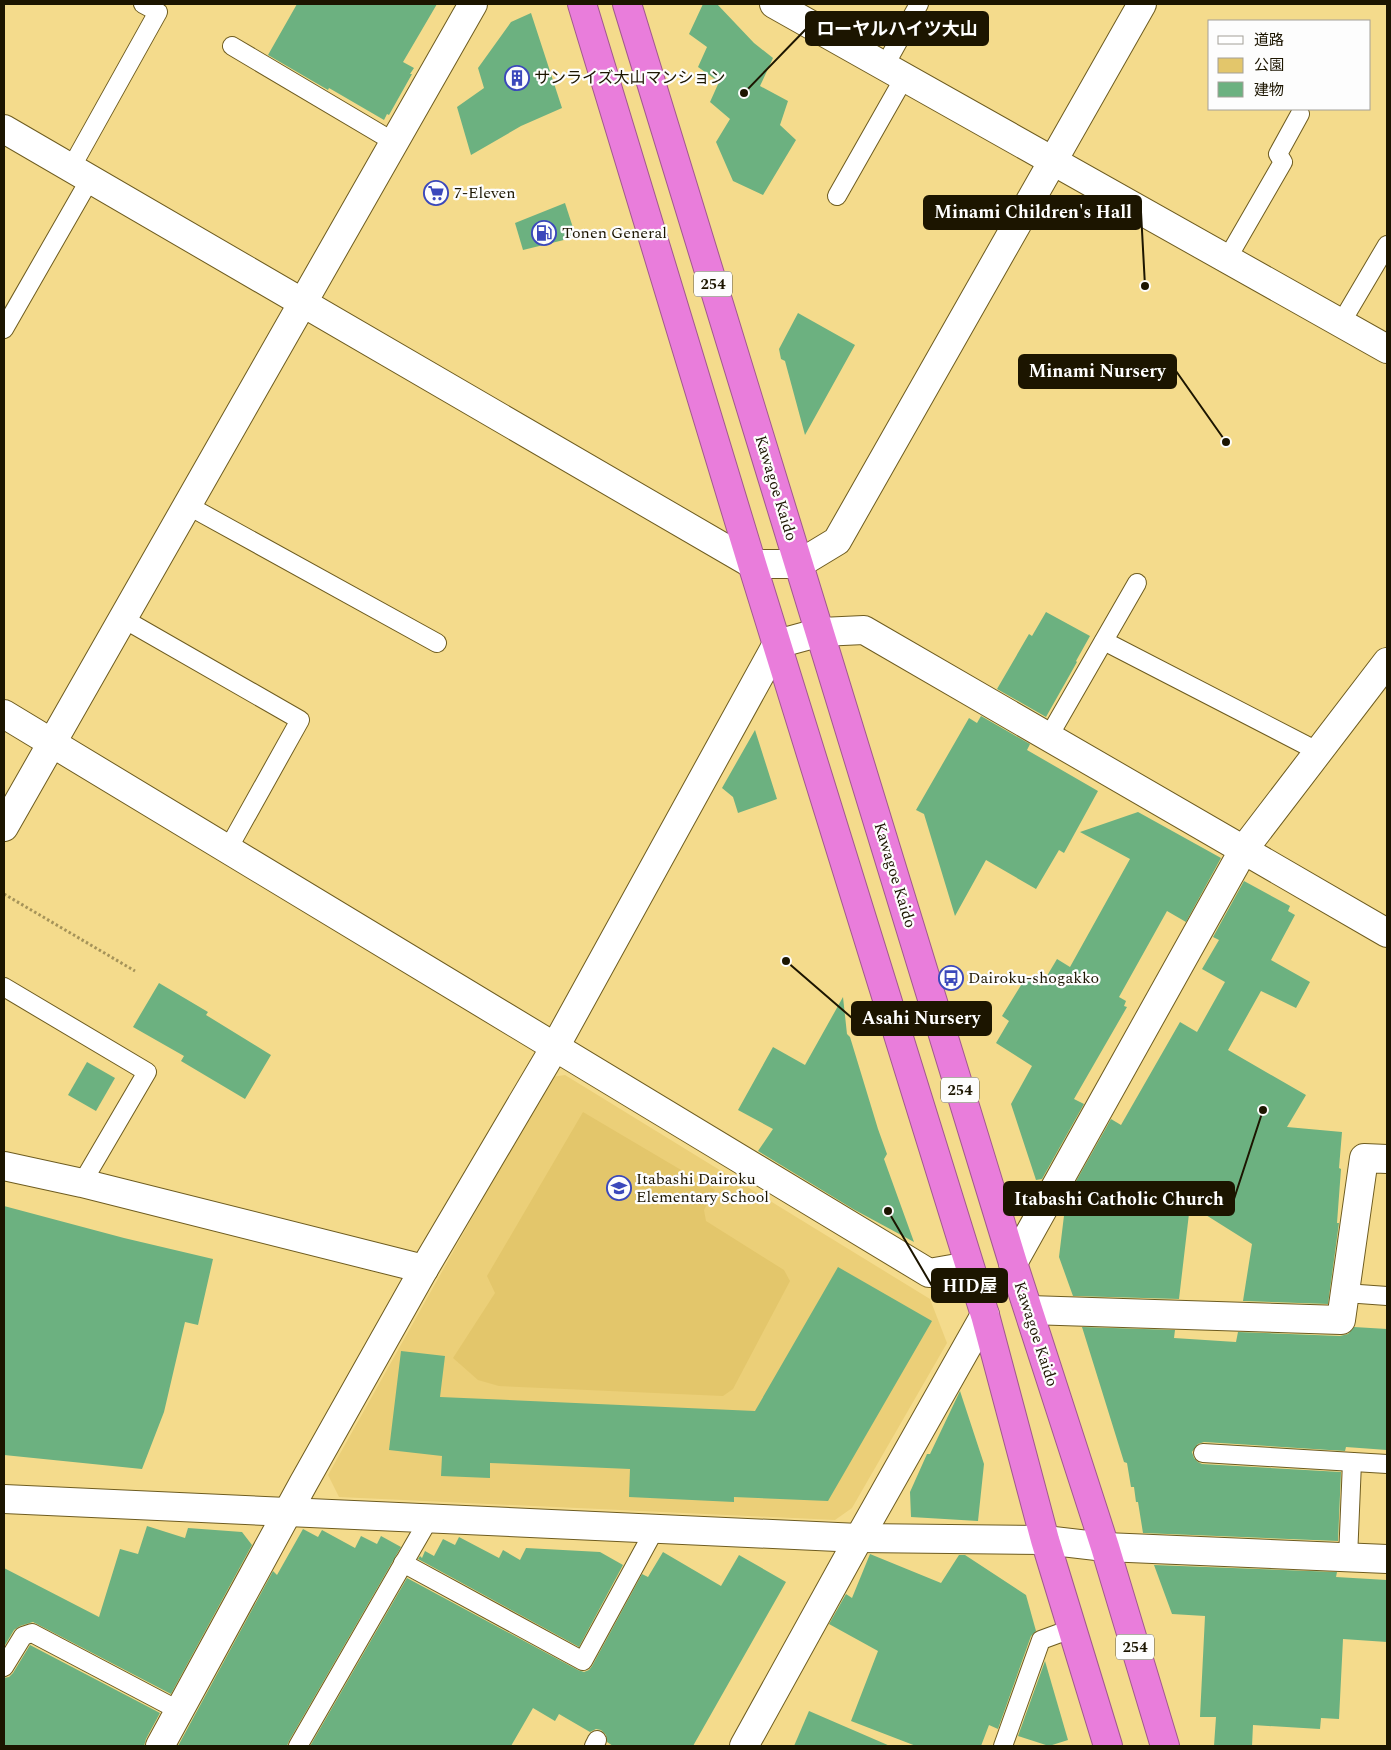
<svg xmlns="http://www.w3.org/2000/svg" width="1391" height="1750" font-family="Spectral,'Noto Sans JP',serif">
	<style>
		.built { fill: #ebcf78 }
		.green { fill: #e3c66b }
		.building { fill: #6cb180 }
		.lines { fill: none; stroke-linecap: round; stroke-linejoin: round }
		.lane-casing { stroke: #6e5c20; stroke-width: 20 }
		.street-casing { stroke: #6e5c20; stroke-width: 30 }
		.highway-casing { stroke: #a1598e; stroke-width: 30 }
		.path { stroke: #a59359; stroke-width: 3; stroke-dasharray: 2.5 2.5; stroke-linecap: butt }
		.lane { stroke: #fff; stroke-width: 18 }
		.street { stroke: #fff; stroke-width: 28 }
		.highway { stroke: #e97ddb; stroke-width: 28 }
		.labels { text-anchor: middle; dominant-baseline: central; stroke-width: 4.5; stroke-linejoin: round; paint-order: stroke }
		.shield { fill: #fdfdfd; stroke: #605b4c; stroke-width: 1 }
		.shield-label { font-size: 15px; font-weight: bold; fill: #1c1500 }
		.poi-label { font-size: 16px; fill: #1c1500; stroke: #fdfdfd; text-anchor: start }
		.street-label { font-size: 16px; fill: #1c1500; stroke: #fdfdfd }
		.leader { fill: none; stroke: #1c1500; stroke-width: 2 }
		.callout-dot { fill: #1c1500; stroke: #fdfdfd; stroke-width: 2 }
		.callout { fill: #1c1500; stroke: #1c1500; stroke-width: 2 }
		.callout-label { font-size: 18px; text-anchor: middle; font-weight: bold; fill: #fff }
	</style>
	<rect width="100%" height="100%" fill="#f4db8c"/>
	<polygon class="built" points="565,1075 930,1299 947,1343 852,1508 835,1520 339,1497 328,1475 551,1077"/>
	<polygon class="green" points="583,1112 715,1190 704,1210 706,1221 784,1270 790,1281 733,1389 723,1396 499,1386 478,1380 453,1358 495,1293 487,1276"/>
	<g class="building">
		<polygon points="297,4 437,4 403,62 414,68 410,74 412,74 389,115 387,114 384,120 329,88 328,90 268,55"/>
		<polygon points="703,4 717,4 754,43 773,58 760,86 788,101 780,125 796,140 763,195 733,181 716,142 730,119 710,102 719,82 698,67 707,47 689,34"/>
		<polygon points="531,13 562,108 521,126 471,155 457,107 484,88 478,68 511,22"/>
		<polygon points="565,203 576,237 523,250 515,223"/>
		<polygon points="798,313 855,345 805,435 785,361 781,359 779,349"/>
		<polygon points="1046,612 1090,636 1076,661 1077,662 1046,717 997,689 1029,634 1032,636"/>
		<polygon points="981,716 1030,744 1027,750 1098,791 1064,853 1059,850 1036,889 986,860 955,916 924,814 916,810 969,718 977,723"/>
		<polygon points="755,730 777,799 738,813 733,797 722,788"/>
		<polygon points="1138,812 1221,858 1186,922 1167,911 1119,997 1126,1001 1124,1006 1127,1007 1074,1099 1084,1104 1042,1179 1036,1180 1011,1104 1032,1066 996,1043 1009,1021 1002,1016 1026,977 1041,986 1057,959 1070,967 1130,859 1080,832"/>
		<polygon points="1244,881 1290,906 1288,911 1295,915 1271,960 1310,982 1296,1008 1261,991 1228,1050 1306,1095 1287,1127 1342,1132 1339,1168 1341,1169 1337,1223 1339,1223 1328,1304 1243,1301 1252,1244 1190,1205 1179,1299 1073,1296 1059,1257 1066,1199 1111,1119 1121,1125 1180,1022 1197,1032 1225,982 1202,969 1219,940 1213,937"/>
		<polygon points="159,983 208,1012 206,1015 271,1055 245,1099 181,1061 184,1056 133,1027"/>
		<polygon points="843,997 847,1034 850,1037 878,1129 887,1154 884,1159 914,1242 853,1209 758,1151 773,1129 738,1110 773,1047 805,1065"/>
		<polygon points="87,1062 115,1078 96,1111 68,1095"/>
		<polygon points="4,1206 124,1238 213,1259 198,1325 185,1322 164,1412 142,1469 4,1455"/>
		<polygon points="838,1267 932,1321 828,1501 734,1497 734,1502 629,1497 630,1469 490,1463 490,1478 441,1476 442,1456 389,1450 401,1351 445,1356 440,1397 755,1411"/>
		<polygon points="1082,1327 1175,1330 1174,1338 1236,1342 1238,1332 1340,1336 1348,1334 1354,1327 1387,1329 1387,1450 1346,1447 1345,1451 1204,1442 1198,1444 1192,1452 1194,1458 1198,1462 1202,1464 1341,1472 1338,1541 1143,1533 1138,1502 1136,1502 1134,1487 1131,1487 1127,1463 1124,1462"/>
		<polygon points="960,1391 984,1464 978,1521 911,1517 910,1492 927,1454 930,1454"/>
		<polygon points="147,1526 185,1538 188,1528 242,1532 252,1545 171,1694 33,1622 20,1626 14,1630 4,1647 4,1568 99,1617 120,1549 138,1554"/>
		<polygon points="303,1529 318,1537 322,1530 355,1548 361,1536 377,1544 381,1536 401,1547 289,1741 287,1746 178,1746 273,1571 277,1575"/>
		<polygon points="459,1537 499,1558 503,1550 520,1560 526,1548 600,1552 623,1565 579,1647 418,1559 420,1556 422,1558 425,1551 434,1556 443,1539 455,1545"/>
		<polygon points="663,1552 721,1586 739,1555 786,1582 693,1746 613,1746 607,1742 606,1735 601,1730 596,1729 590,1732 559,1714 555,1721 533,1708 511,1746 310,1746 407,1578 578,1670 584,1672 589,1670 592,1666 642,1574 648,1577"/>
		<polygon points="870,1554 941,1583 959,1555 965,1555 1026,1595 1036,1631 1031,1636 998,1729 989,1725 981,1746 916,1746 851,1721 878,1651 829,1624 846,1594 852,1598"/>
		<polygon points="1154,1565 1337,1572 1336,1577 1387,1580 1387,1642 1343,1639 1339,1719 1321,1718 1320,1729 1253,1725 1252,1746 1214,1746 1216,1717 1200,1717 1205,1616 1172,1614"/>
		<polygon points="30,1645 160,1713 146,1739 144,1746 4,1746 4,1678 9,1677 13,1673"/>
		<polygon points="1045,1661 1068,1740 1049,1746 1018,1736"/>
		<polygon points="809,1711 890,1746 794,1746"/>
	</g>
	<g class="lines">
		<defs>
			<g id="lane">
				<polyline points="232,46 394,142"/>
				<polyline points="884,67 919,4"/>
				<polyline points="71,168 158,12 143,4"/>
				<polyline points="837,196 904,78"/>
				<polyline points="1227,259 1283,162 1278,154 1300,114"/>
				<polyline points="1341,323 1387,245"/>
				<polyline points="4,329 90,179"/>
				<polyline points="187,505 437,643"/>
				<polyline points="122,618 300,720 228,849"/>
				<polyline points="1104,641 1319,752"/>
				<polyline points="1049,736 1137,583"/>
				<polyline points="4,987 147,1072 82,1183"/>
				<polyline points="1345,1293 1387,1296"/>
				<polyline points="1203,1453 1387,1464"/>
				<polyline points="1348,1558 1352,1462"/>
				<polyline points="403,1563 583,1661 655,1529"/>
				<polyline points="4,1667 23,1636 32,1633 180,1711"/>
				<polyline points="298,1746 429,1519"/>
				<polyline points="594,1746 597,1740"/>
				<polyline points="1003,1746 1041,1640 1071,1629"/>
			</g>
			<g id="street">
				<polyline points="774,4 1387,349"/>
				<polyline points="4,129 752,564 799,564 837,541 1142,4"/>
				<polyline points="4,714 929,1273 969,1266"/>
				<polyline points="4,827 473,4"/>
				<polyline points="4,1166 82,1183 424,1269"/>
				<polyline points="1013,1263 1244,849 1387,662"/>
				<polyline points="1029,1310 1341,1320 1364,1158 1387,1159"/>
				<polyline points="4,1499 859,1538 1045,1540 1105,1547 1387,1559"/>
				<polyline points="160,1746 303,1484 424,1269 555,1047 777,644 821,632 864,630 1387,933"/>
				<polyline points="744,1746 859,1538 985,1315"/>
			</g>
			<g id="highway">
				<polyline points="582,4 752,564 985,1315 1045,1540 1108,1746"/>
				<polyline points="627,4 1013,1263 1105,1547 1165,1746"/>
			</g>
		</defs>
		<use href="#lane" class="lane-casing"/>
		<use href="#street" class="street-casing"/>
		<use href="#highway" class="highway-casing"/>
		<polyline class="path" points="4,894 135,971"/>
		<use href="#lane" class="lane"/>
		<use href="#street" class="street"/>
		<use href="#highway" class="highway"/>
	</g>
	<defs>
		<symbol id="building-ring" viewBox="-11 -11 22 22"><circle r="9.5" fill="#fdfdfd" stroke="#3b48bb" stroke-width="1.5"/><path d="M-4-6H4V6H1V3H-1V6H-4ZM-2.5-4.3h1.7v1.8h-1.7ZM.8-4.3h1.7v1.8H.8ZM-2.5-1h1.7V.8h-1.7ZM.8-1h1.7V.8H.8Z" fill="#3b48bb"/></symbol>
		<symbol id="supermarket-ring" viewBox="-11 -11 22 22"><circle r="9.5" fill="#fdfdfd" stroke="#3b48bb" stroke-width="1.5"/><path d="M-6-5.5h2.5l.6 2H6L4.5 2H-2.5L-4.4-4H-6ZM-1.5 3.2a1.3 1.3 0 1 0 .1 0ZM3 3.2a1.3 1.3 0 1 0 .1 0Z" fill="#3b48bb"/></symbol>
		<symbol id="fuel-ring" viewBox="-11 -11 22 22"><circle r="9.5" fill="#fdfdfd" stroke="#3b48bb" stroke-width="1.5"/><path d="M-5.5-6h7V0h2V4h1.3V-2.5L3-4.5l.8-.8L6-3V5H2.5V1h-1V6h-7ZM-4.2-4.7v3.2H.2V-4.7Z" fill="#3b48bb"/></symbol>
		<symbol id="bus-ring" viewBox="-11 -11 22 22"><circle r="9.5" fill="#fdfdfd" stroke="#3b48bb" stroke-width="1.5"/><path d="M-5-6H5V4H4V6H2V4H-2V6H-4V4H-5ZM-3.5-4V0h7V-4ZM-3.5 1.2v1.5H-2V1.2ZM2 1.2v1.5H3.5V1.2Z" fill="#3b48bb"/></symbol>
		<symbol id="school-ring" viewBox="-11 -11 22 22"><circle r="9.5" fill="#fdfdfd" stroke="#3b48bb" stroke-width="1.5"/><path d="M0-5L7-2L0 1L-7-2ZM-4 1L0 2.5L4 1V4Q0 6-4 4Z" fill="#3b48bb"/></symbol>
	</defs>
	<g fill-rule="evenodd">
		<use href="#building-ring" x="503" y="64" width="28" height="28"/>
		<use href="#supermarket-ring" x="422" y="179" width="28" height="28"/>
		<use href="#fuel-ring" x="530" y="219" width="28" height="28"/>
		<use href="#bus-ring" x="937" y="964" width="28" height="28"/>
		<use href="#school-ring" x="605" y="1174" width="28" height="28"/>
	</g>
	<g class="labels">
		<g class="shield">
			<rect x="694" y="271.5" width="38" height="25" rx="4"/>
			<rect x="941" y="1077.5" width="38" height="25" rx="4"/>
			<rect x="1116" y="1634.5" width="38" height="25" rx="4"/>
		</g>
		<g class="shield-label">
			<text x="713" y="284">254</text>
			<text x="960" y="1090">254</text>
			<text x="1135" y="1647">254</text>
		</g>
		<g class="poi-label">
			<text x="534" y="78">サンライズ大山マンション</text>
			<text x="454" y="193">7-Eleven</text>
			<text x="562" y="233">Tonen General</text>
			<text x="968" y="978">Dairoku-shogakko</text>
			<text x="636" y="1179">Itabashi Dairoku<tspan x="636" dy="18">Elementary School</tspan></text>
		</g>
		<g class="street-label">
			<text transform="translate(776 488) rotate(73)">Kawagoe Kaido</text>
			<text transform="translate(895 875) rotate(73)">Kawagoe Kaido</text>
			<text transform="translate(1036 1334) rotate(72)">Kawagoe Kaido</text>
		</g>
	</g>
	<path class="leader" d="M744 93L806 29M1145 286L1141 212M1226 442L1176 371M786 961L852 1018M1263 1110L1234 1199M888 1211L932 1286"/>
	<g class="callout-dot">
		<circle cx="744" cy="93" r="5"/>
		<circle cx="1145" cy="286" r="5"/>
		<circle cx="1226" cy="442" r="5"/>
		<circle cx="786" cy="961" r="5"/>
		<circle cx="1263" cy="1110" r="5"/>
		<circle cx="888" cy="1211" r="5"/>
	</g>
	<g class="callout">
		<rect x="806" y="12" width="182" height="33" rx="5"/>
		<rect x="924" y="196" width="217" height="33" rx="5"/>
		<rect x="1019" y="355" width="157" height="33" rx="5"/>
		<rect x="852" y="1002" width="139" height="33" rx="5"/>
		<rect x="1004" y="1182" width="230" height="33" rx="5"/>
		<rect x="932" y="1269" width="75" height="33" rx="5"/>
	</g>
	<g class="callout-label">
		<text x="897" y="35">ローヤルハイツ大山</text>
		<text x="1033" y="218">Minami Children's Hall</text>
		<text x="1097" y="377">Minami Nursery</text>
		<text x="921" y="1024">Asahi Nursery</text>
		<text x="1119" y="1205">Itabashi Catholic Church</text>
		<text x="970" y="1292">HID屋</text>
	</g>
	<rect width="1391" height="1750" fill="none" stroke="#1c1500" stroke-width="10"/>
	<rect x="1208" y="20" width="162" height="90" fill="#fdfdfd" stroke="#a3a098"/>
	<rect x="1218" y="36" width="25" height="8" fill="#ffffff" stroke="#a3a098"/>
	<text x="1254" y="45" font-size="15" fill="#1c1500">道路</text>
	<rect x="1218" y="58" width="25" height="15" fill="#e3c66b" stroke="#a3a098"/>
	<text x="1254" y="70" font-size="15" fill="#1c1500">公園</text>
	<rect x="1218" y="82" width="25" height="15" fill="#6cb180" stroke="#a3a098"/>
	<text x="1254" y="95" font-size="15" fill="#1c1500">建物</text>
</svg>
